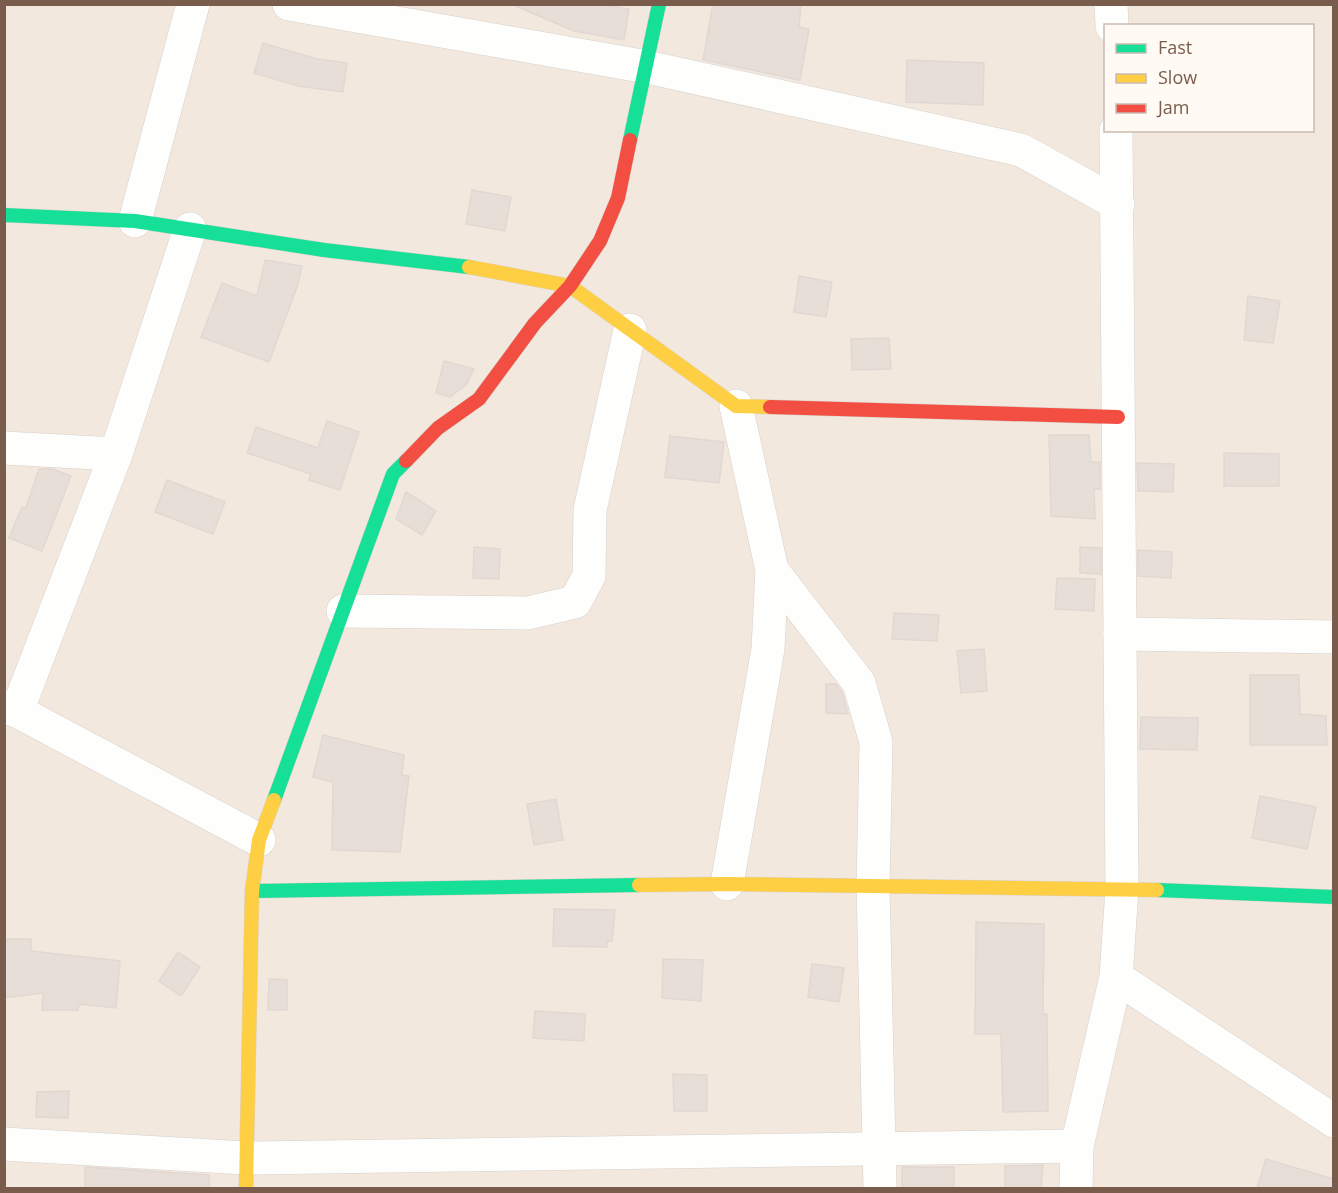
<svg xmlns="http://www.w3.org/2000/svg" width="1338" height="1193" font-family="'Open Sans',sans-serif">
	<style>
		.residential { fill: #f2e8de; fill-rule: evenodd }
		.building { fill: #e6ded7; stroke: #e2d8d2; stroke-width: 1.5 }
		.lines { fill: none; stroke-linecap: round; stroke-linejoin: round }
		.street-casing { stroke: #d7d1cb; stroke-width: 34 }
		.fast-casing { stroke: #d9d2cb; stroke-width: 15 }
		.slow-casing { stroke: #d9d2cb; stroke-width: 15 }
		.jam-casing { stroke: #d9d2cb; stroke-width: 15 }
		.street { stroke: #fefefd; stroke-width: 33 }
		.fast { stroke: #16e098; stroke-width: 14 }
		.slow { stroke: #ffcf43; stroke-width: 14 }
		.jam { stroke: #f24e42; stroke-width: 14 }
	</style>
	<rect width="100%" height="100%" fill="#f9f5f0"/>
	<path class="residential" d="M5 5H1333V1188H5ZM1106 26H1312V130H1106Z"/>
	<g class="building">
		<polygon points="511,4 600,4 629,9 624,40 574,31"/>
		<polygon points="713,4 801,4 799,27 809,29 800,80 703,60"/>
		<polygon points="263,43 317,59 347,63 343,92 298,86 254,73"/>
		<polygon points="907,60 984,63 983,105 906,102"/>
		<polygon points="472,190 511,197 505,231 466,224"/>
		<polygon points="265,260 302,266 297,287 269,362 201,337 222,283 257,296"/>
		<polygon points="799,276 832,282 826,317 794,312"/>
		<polygon points="1248,296 1280,301 1273,343 1244,340"/>
		<polygon points="889,338 891,369 852,370 851,339"/>
		<polygon points="444,361 474,369 466,385 450,397 436,393"/>
		<polygon points="327,421 359,432 340,490 309,480 311,474 247,453 256,427 318,448"/>
		<polygon points="1049,435 1089,435 1091,462 1100,462 1100,489 1094,489 1095,519 1051,516"/>
		<polygon points="670,436 724,442 719,483 665,477"/>
		<polygon points="1224,453 1279,454 1279,486 1224,486"/>
		<polygon points="1137,463 1174,464 1173,492 1138,491"/>
		<polygon points="39,469 53,469 71,476 42,551 9,538 22,507 26,508"/>
		<polygon points="167,480 225,502 213,534 155,512"/>
		<polygon points="406,492 436,511 422,535 396,519"/>
		<polygon points="474,547 500,549 499,579 473,578"/>
		<polygon points="1080,547 1101,548 1101,574 1080,573"/>
		<polygon points="1138,550 1172,552 1171,578 1138,576"/>
		<polygon points="1057,578 1095,579 1094,611 1055,609"/>
		<polygon points="894,613 939,615 937,641 892,639"/>
		<polygon points="984,649 987,691 961,693 957,651"/>
		<polygon points="1250,675 1299,675 1300,714 1326,716 1327,745 1250,745"/>
		<polygon points="826,684 836,684 842,692 848,714 826,713"/>
		<polygon points="1141,717 1198,718 1197,750 1140,749"/>
		<polygon points="323,735 404,755 402,775 409,776 400,852 332,850 333,782 313,777"/>
		<polygon points="1260,796 1316,807 1307,849 1252,838"/>
		<polygon points="556,799 563,840 534,845 527,804"/>
		<polygon points="554,909 615,910 612,941 607,941 607,947 553,946"/>
		<polygon points="976,922 1044,924 1043,1014 1047,1014 1048,1111 1003,1112 1001,1034 975,1034"/>
		<polygon points="4,939 31,939 31,951 120,961 116,1008 79,1004 78,1010 42,1010 43,993 4,998"/>
		<polygon points="178,952 200,967 181,996 159,981"/>
		<polygon points="663,959 703,960 701,1001 662,998"/>
		<polygon points="812,964 844,968 839,1002 808,997"/>
		<polygon points="269,979 287,980 287,1010 268,1010"/>
		<polygon points="535,1011 585,1014 584,1041 533,1038"/>
		<polygon points="673,1074 707,1075 707,1111 674,1111"/>
		<polygon points="69,1091 68,1118 36,1117 37,1092"/>
		<polygon points="1266,1159 1334,1179 1334,1188 1257,1188"/>
		<polygon points="1043,1165 1041,1188 1005,1188 1005,1166"/>
		<polygon points="85,1167 209,1175 210,1188 85,1188"/>
		<rect x="902" y="1167" width="52" height="21"/>
	</g>
	<g class="lines">
		<defs>
			<g id="street">
				<polyline points="289,4 647,67 1021,150 1118,204"/>
				<polyline points="1111,4 1112,26"/>
				<polyline points="135,221 193,4"/>
				<polyline points="4,448 116,454"/>
				<polyline points="772,570 859,683 876,742 873,886 880,1188"/>
				<polyline points="343,611 528,613 575,602 589,576 590,510 630,330"/>
				<polyline points="1120,634 1334,637"/>
				<polyline points="4,707 17,711 259,840"/>
				<polyline points="17,711 116,454 190,229"/>
				<polyline points="727,884 768,649 772,570 736,406"/>
				<polyline points="1116,977 1334,1121"/>
				<polyline points="4,1144 246,1158 1077,1146"/>
				<polyline points="1076,1188 1077,1146 1116,977 1122,889 1116,130"/>
			</g>
			<g id="fast">
				<polyline points="630,140 659,4"/>
				<polyline points="4,215 135,221 324,250 469,267"/>
				<polyline points="274,800 393,474 406,461"/>
				<polyline points="1157,890 1334,897"/>
				<polyline points="252,891 639,885"/>
			</g>
			<g id="slow">
				<polyline points="469,267 570,286 736,406 770,407"/>
				<polyline points="639,885 727,884 1157,890"/>
				<polyline points="246,1188 252,891 259,840 274,800"/>
			</g>
			<g id="jam">
				<polyline points="770,407 1118,417"/>
				<polyline points="406,461 438,428 479,399 535,323 570,286 600,241 618,198 630,140"/>
			</g>
		</defs>
		<use href="#street" class="street-casing"/>
		<use href="#fast" class="fast-casing"/>
		<use href="#slow" class="slow-casing"/>
		<use href="#jam" class="jam-casing"/>
		<use href="#street" class="street"/>
		<use href="#fast" class="fast"/>
		<use href="#slow" class="slow"/>
		<use href="#jam" class="jam"/>
	</g>
	<rect width="1338" height="1193" fill="none" stroke="#7a5c4d" stroke-width="12"/>
	<rect x="1104" y="24" width="210" height="108" fill="#fffaf3" stroke="#cabbb1" stroke-width="1.5"/>
	<rect x="1116" y="44" width="30" height="9" fill="#16e098" stroke="#cabbb1" stroke-width="1.5"/>
	<text x="1158" y="54" font-size="18" fill="#7a5c4d">Fast</text>
	<rect x="1116" y="74" width="30" height="9" fill="#ffcf43" stroke="#cabbb1" stroke-width="1.5"/>
	<text x="1158" y="84" font-size="18" fill="#7a5c4d">Slow</text>
	<rect x="1116" y="104" width="30" height="9" fill="#f24e42" stroke="#cabbb1" stroke-width="1.5"/>
	<text x="1158" y="114" font-size="18" fill="#7a5c4d">Jam</text>
</svg>
